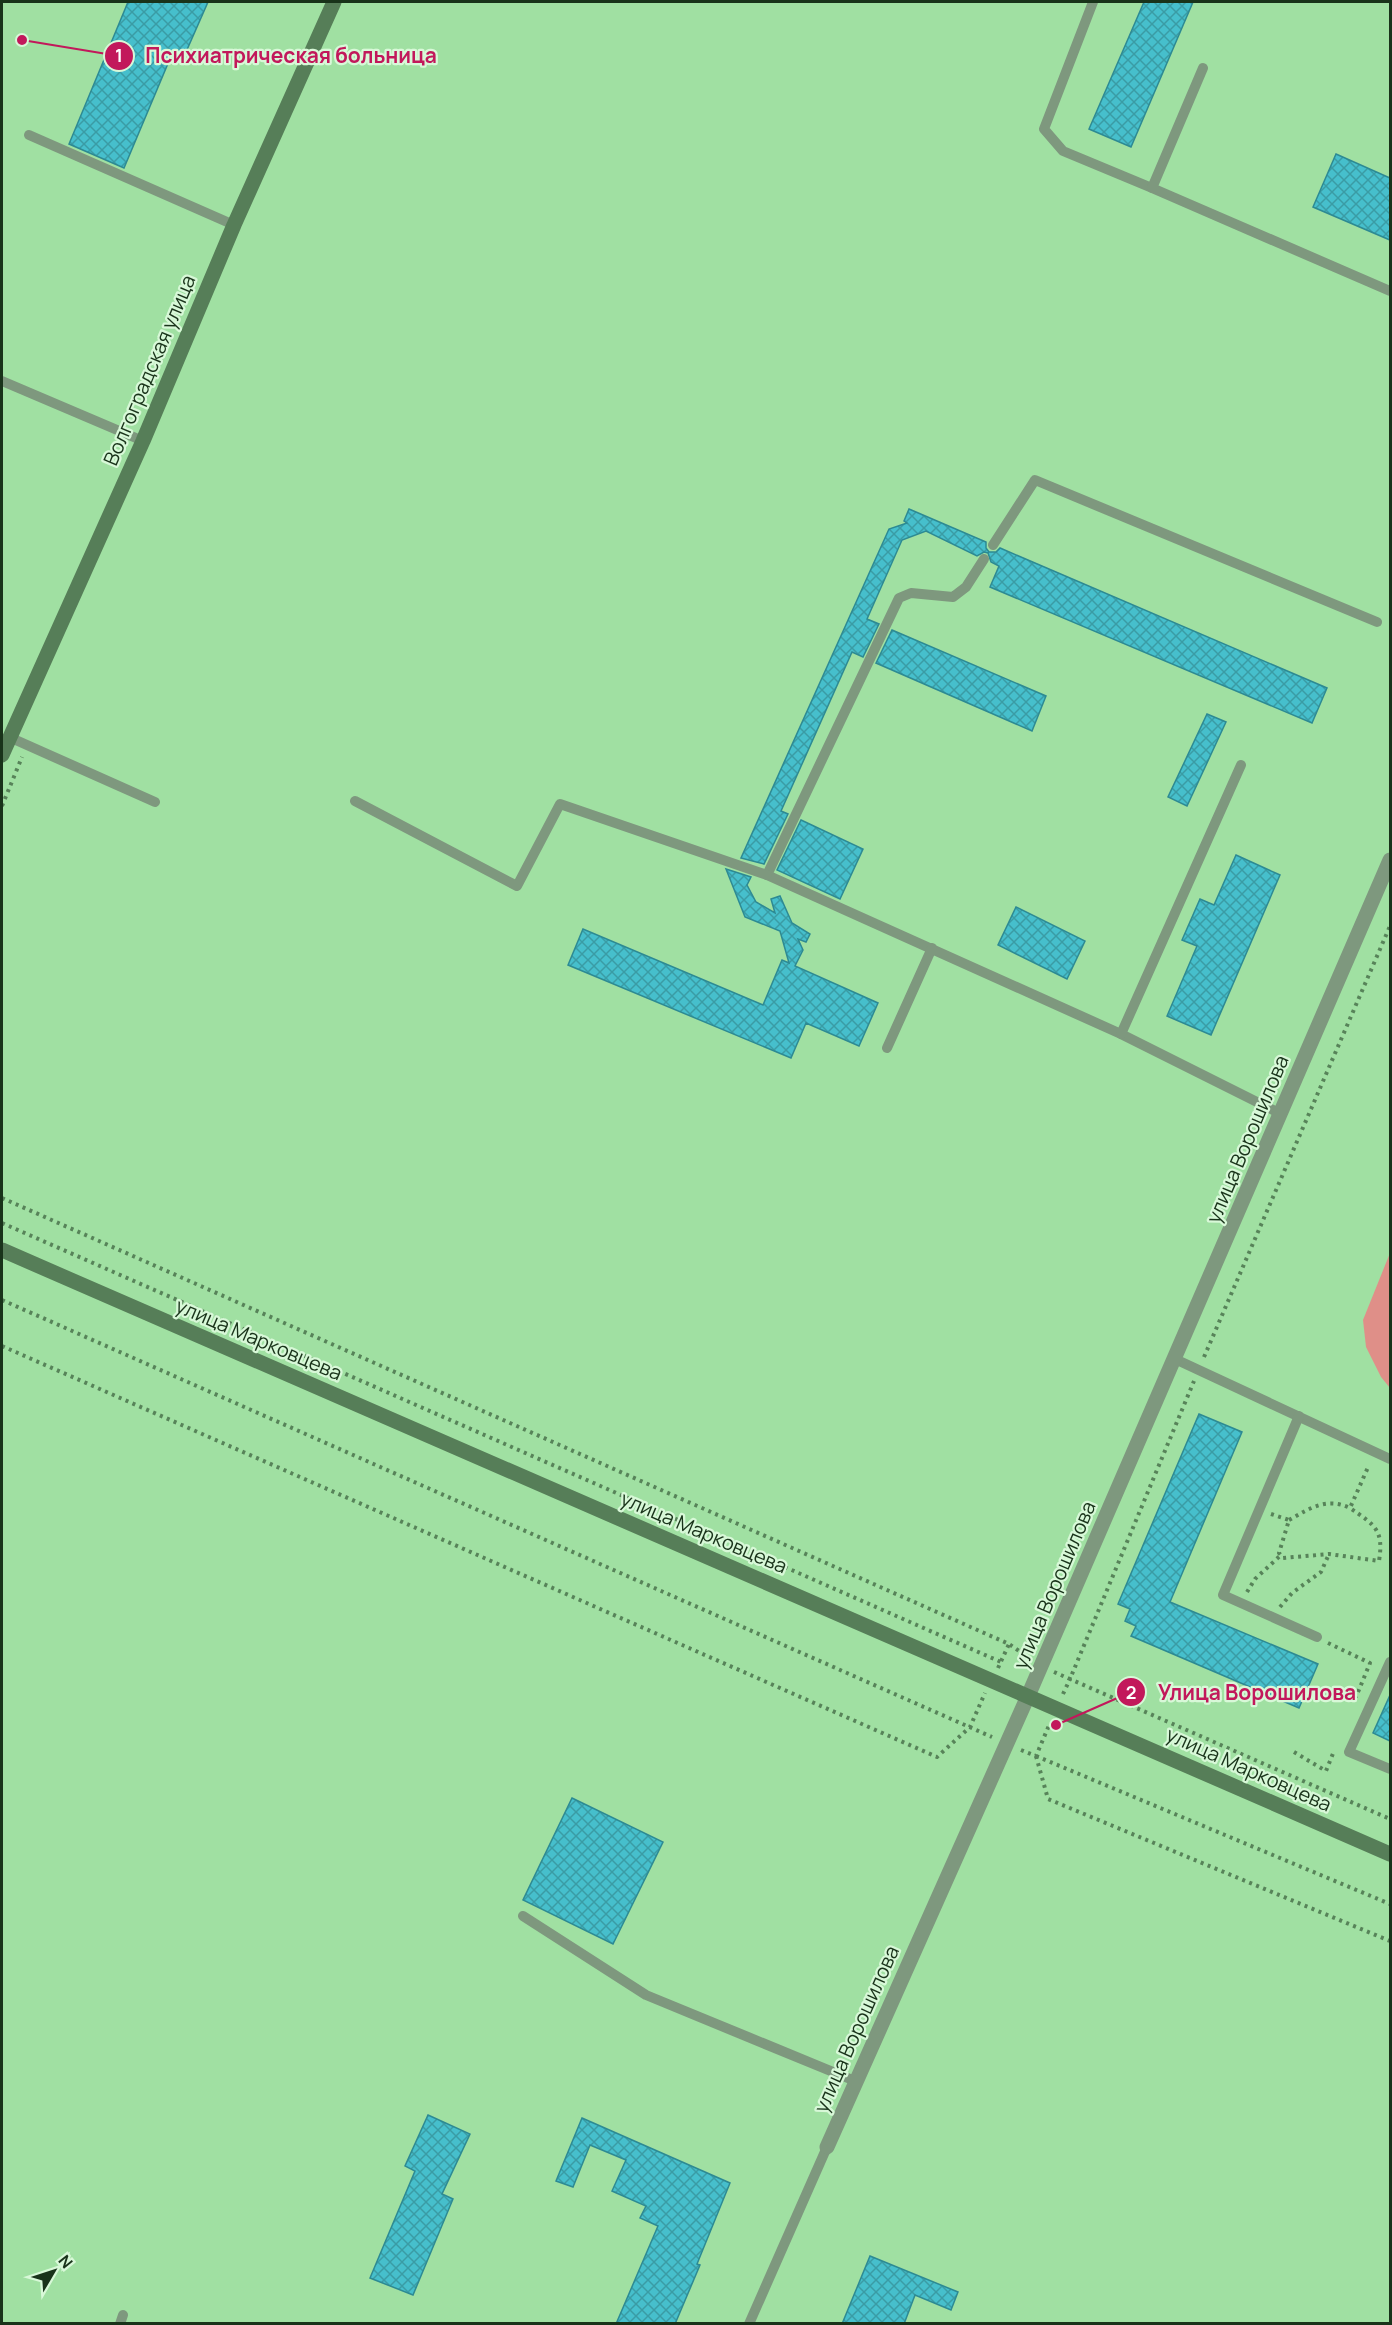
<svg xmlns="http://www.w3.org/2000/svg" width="1392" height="2325" font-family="Manrope,sans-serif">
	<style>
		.grass { fill: #df8f88 }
		.building { fill: url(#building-cross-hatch); stroke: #2d8a93; stroke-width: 1.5 }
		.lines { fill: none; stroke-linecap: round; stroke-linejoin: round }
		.path { stroke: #578359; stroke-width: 4; stroke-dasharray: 3 4.5; stroke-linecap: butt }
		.lane { stroke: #7e987e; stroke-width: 10 }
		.street { stroke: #7e987e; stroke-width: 15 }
		.secondary { stroke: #567e58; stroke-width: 15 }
		.labels { text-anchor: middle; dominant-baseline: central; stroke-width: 4.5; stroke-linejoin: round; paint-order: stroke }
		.street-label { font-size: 20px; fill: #19331a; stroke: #d8f8d8 }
		.leader { fill: none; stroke: #c2185b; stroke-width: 2 }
		.callout-dot { fill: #c2185b; stroke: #d8f8d8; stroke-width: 2 }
		.mark-label { font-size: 18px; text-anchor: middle; font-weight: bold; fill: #fff }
		.callout-label { font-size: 21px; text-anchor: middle; font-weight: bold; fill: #c2185b; stroke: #d8f8d8; stroke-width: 4.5; stroke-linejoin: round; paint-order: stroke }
	</style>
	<defs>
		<pattern id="building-cross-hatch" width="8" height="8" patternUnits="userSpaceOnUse" patternTransform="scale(1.5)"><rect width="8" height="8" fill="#46bfcc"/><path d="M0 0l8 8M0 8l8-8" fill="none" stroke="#3a9ca5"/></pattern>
	</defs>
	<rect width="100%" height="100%" fill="#a0e0a2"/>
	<polygon class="grass" points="1390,1253 1390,1388 1381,1377 1366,1347 1363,1320"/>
	<g class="building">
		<polygon points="128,2 208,2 182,61 172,54 124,168 69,144"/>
		<polygon points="1144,2 1193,2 1131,147 1089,129"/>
		<polygon points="1336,154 1390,178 1390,240 1313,207"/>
		<polygon points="909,509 986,542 986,548 989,552 996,552 1000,548 1327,688 1312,723 990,587 999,566 991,562 988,553 984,552 977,556 926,531 902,540 867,619 879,624 863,657 852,652 781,811 788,814 764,864 741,858 889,529 907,523 904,521"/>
		<polygon points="892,630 1046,696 1032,731 876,663"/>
		<polygon points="1207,714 1226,722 1187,806 1168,797"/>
		<polygon points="801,820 863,849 840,899 777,870"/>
		<polygon points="1236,855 1280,875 1211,1035 1167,1016 1197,946 1182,940 1200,899 1214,905"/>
		<polygon points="726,869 751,877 747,885 756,902 775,913 771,899 780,896 792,923 810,934 806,942 798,939 803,950 795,966 878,1003 859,1046 806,1023 791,1058 568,965 583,929 763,1005 782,960 789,963 780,931 745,917"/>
		<polygon points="1016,907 1085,941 1067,979 998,945"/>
		<polygon points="1199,1414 1242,1432 1170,1602 1318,1664 1299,1708 1131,1636 1136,1626 1125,1621 1130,1609 1118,1604"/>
		<polygon points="1390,1695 1390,1741 1373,1733"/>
		<polygon points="572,1798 663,1842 613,1944 523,1900"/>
		<polygon points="428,2115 470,2134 442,2194 453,2199 413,2295 370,2278 415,2171 405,2166"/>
		<polygon points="582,2118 730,2183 697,2264 700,2265 675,2324 616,2324 658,2226 640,2218 646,2206 612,2191 626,2160 590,2145 573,2187 556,2181"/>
		<polygon points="870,2256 958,2292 951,2310 915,2295 904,2324 842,2324"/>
	</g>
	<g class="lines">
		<g class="path">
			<polyline points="2,806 22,757"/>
			<polyline points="2,1198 1009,1644 1029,1658"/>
			<polyline points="2,1223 1001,1662"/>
			<polyline points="2,1300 992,1737"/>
			<polyline points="2,1346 937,1757 970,1727 985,1693"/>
			<polyline points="1204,1357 1390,926"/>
			<path d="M1271 1514 1289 1520 1279 1553 1283 1558 1329 1554 1379 1561C1384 1530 1375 1525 1350 1508L1369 1465"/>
			<path d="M1289 1520C1310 1508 1327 1497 1350 1508"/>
			<polyline points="1247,1592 1255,1579 1281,1555"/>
			<polyline points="1280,1607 1292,1593 1321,1572 1329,1554"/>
			<polyline points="1328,1643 1370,1663 1356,1697"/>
			<polyline points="998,1668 1009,1644"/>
			<polyline points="1054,1672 1070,1679 1194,1381"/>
			<polyline points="1063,1694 1070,1679 1390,1819"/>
			<polyline points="1021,1750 1036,1756 1050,1723"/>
			<polyline points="1294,1752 1326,1771 1334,1751"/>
			<polyline points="1036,1756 1048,1799 1390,1941"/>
			<polyline points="1036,1756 1390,1904"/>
		</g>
		<g class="lane">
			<polyline points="1093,2 1044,129 1063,151 1152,188"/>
			<polyline points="1203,68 1152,188 1390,291"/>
			<polyline points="29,135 234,225"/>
			<polyline points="2,381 143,441"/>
			<polyline points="993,545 1035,480 1377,622"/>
			<polyline points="984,559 966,587 953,597 911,593 899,598 767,875 1121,1034 1281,1114"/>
			<polyline points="9,737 155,802"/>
			<polyline points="355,801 517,886 560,804 767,875"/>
			<polyline points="1121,1034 1241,765"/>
			<polyline points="887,1048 932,948"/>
			<polyline points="1175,1359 1390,1459"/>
			<polyline points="1299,1416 1223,1595 1317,1637"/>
			<polyline points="1390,1662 1349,1752 1390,1769"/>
			<polyline points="523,1916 646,1995 855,2081"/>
			<polyline points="120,2324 123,2315"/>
			<polyline points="749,2324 827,2147"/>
		</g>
		<polyline class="street" points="827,2147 1028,1696 1390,860"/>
		<g class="secondary">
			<polyline points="2,755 143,441 234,225 334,2"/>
			<polyline points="2,1250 1390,1854"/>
		</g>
	</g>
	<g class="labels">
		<g class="street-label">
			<text transform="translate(149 370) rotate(-67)">Волгоградская улица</text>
			<text transform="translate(1247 1139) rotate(-67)">улица Ворошилова</text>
			<text transform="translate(259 1339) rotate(23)">улица Марковцева</text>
			<text transform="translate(704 1532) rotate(23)">улица Марковцева</text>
			<text transform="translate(1054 1585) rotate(-67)">улица Ворошилова</text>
			<text transform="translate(1249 1769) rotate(24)">улица Марковцева</text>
			<text transform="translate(856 2029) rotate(-66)">улица Ворошилова</text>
		</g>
	</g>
	<path class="leader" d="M22 40L119 56M1056 1725L1131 1692"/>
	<g class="callout-dot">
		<circle cx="22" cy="40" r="6"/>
		<circle cx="1056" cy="1725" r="6"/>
		<circle cx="119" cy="56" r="15"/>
		<circle cx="1131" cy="1692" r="15"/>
	</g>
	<g class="mark-label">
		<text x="119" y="62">1</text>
		<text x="1131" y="1699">2</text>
	</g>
	<g class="callout-label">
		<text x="291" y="63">Психиатрическая больница</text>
		<text x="1257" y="1700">Улица Ворошилова</text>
	</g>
	<rect width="1392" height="2325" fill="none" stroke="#19331a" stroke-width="6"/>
	<g transform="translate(54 2271) rotate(51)" stroke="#d8f8d8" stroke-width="4.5" paint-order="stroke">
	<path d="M0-4.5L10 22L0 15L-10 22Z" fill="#19331a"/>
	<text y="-9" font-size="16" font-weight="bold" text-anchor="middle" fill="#19331a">N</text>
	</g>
</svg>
